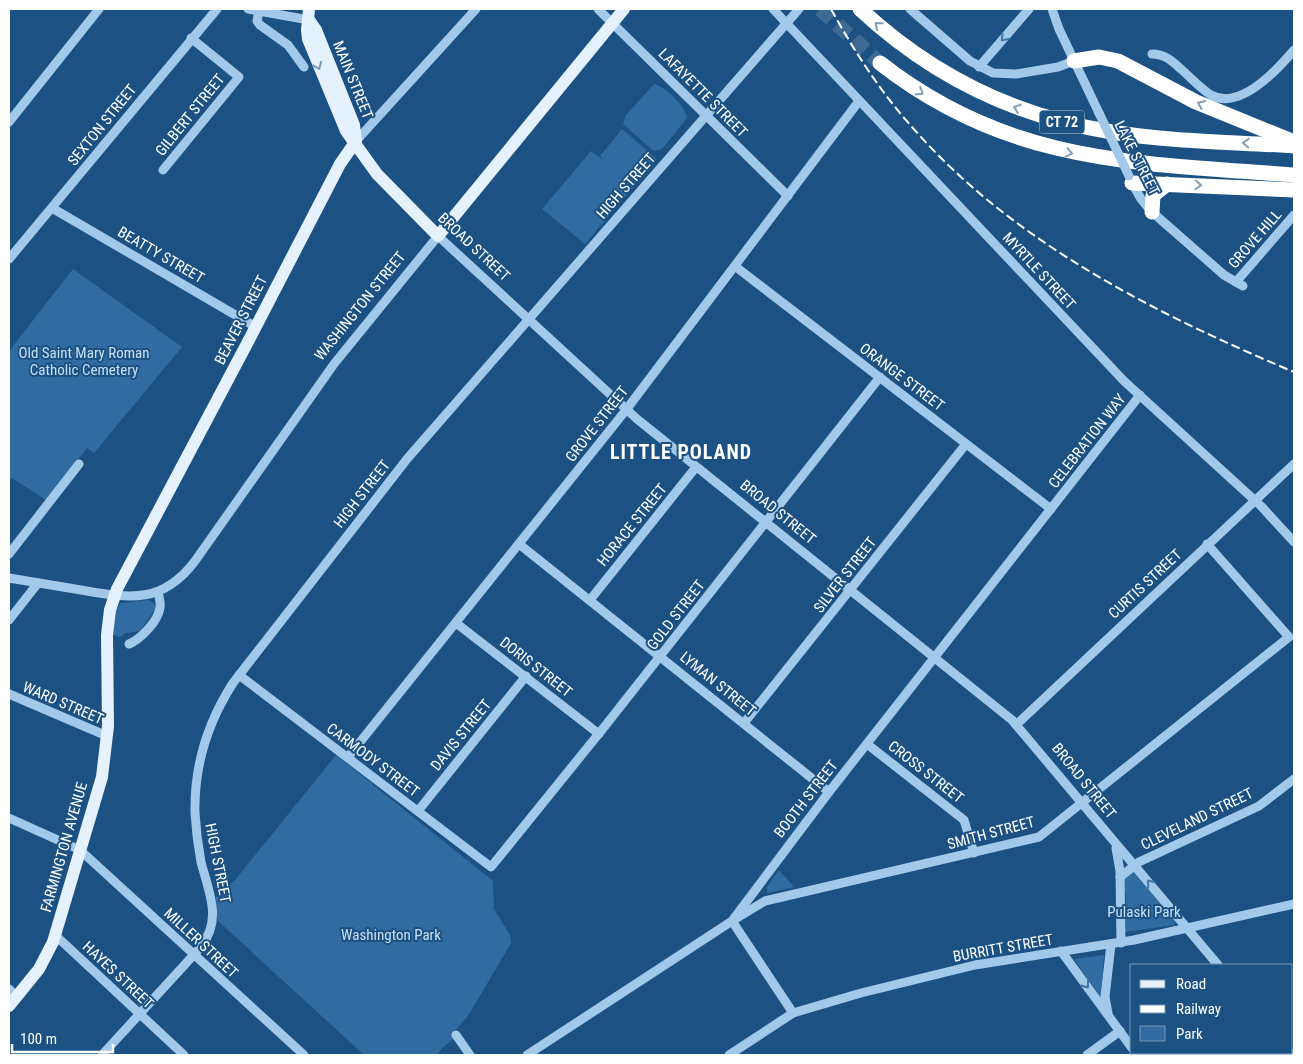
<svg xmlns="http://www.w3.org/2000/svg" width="1303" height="1064" font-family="'Roboto Condensed',sans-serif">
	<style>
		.green { fill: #306ca1 }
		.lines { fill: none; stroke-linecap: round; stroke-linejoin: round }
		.highway-tunnel { stroke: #3e6b96; stroke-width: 15; stroke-dasharray: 15 8; stroke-linecap: butt }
		.minor { stroke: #a2c8ea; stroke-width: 9 }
		.major { stroke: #e6f1fe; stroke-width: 12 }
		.highway { stroke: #fff; stroke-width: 15 }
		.rail { stroke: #fff; stroke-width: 2; stroke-dasharray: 9 4; stroke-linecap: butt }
		.minor-bridge { stroke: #a2c8ea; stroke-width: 9 }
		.oneway { stroke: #829fbb }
		.oneway2 { stroke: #4475a2 }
		.oneway3 { stroke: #7799ba }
		.labels { text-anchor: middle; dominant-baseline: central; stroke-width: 4; stroke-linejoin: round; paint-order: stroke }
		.shield { fill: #1c5183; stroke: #bbcbda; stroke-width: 1 }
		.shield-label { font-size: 14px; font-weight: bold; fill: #fff }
		.street-label { font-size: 15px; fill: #fff; stroke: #1c5183 }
		.park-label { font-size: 15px; fill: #c6e1f7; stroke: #1c5183 }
		.district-label { font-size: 20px; font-weight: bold; letter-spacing: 1px; fill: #fff; stroke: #1c5183 }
	</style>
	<rect width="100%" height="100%" fill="#1c5183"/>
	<g class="green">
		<path d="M654 84C665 86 687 108 687 118L662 149 654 151 623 124 626 115Z"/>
		<polygon points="622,129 657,159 585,244 542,209 591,151 604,161 600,156"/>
		<polygon points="73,269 182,347 94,453 87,448 46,500 12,478 9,481 9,351"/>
		<polygon points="149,600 154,603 156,608 140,631 126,633 120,637 112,635 116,610 120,603"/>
		<polygon points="336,755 493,881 494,909 510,935 511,943 468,1016 452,1034 454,1039 442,1048 437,1055 364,1055 217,920 216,897 235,880"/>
		<polygon points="779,870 794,887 767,893 767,887"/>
		<polygon points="1135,871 1170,917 1174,917 1176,921 1174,925 1125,932 1126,894 1124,891 1124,877"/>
		<polygon points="1104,955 1101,998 1074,959"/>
	</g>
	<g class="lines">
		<polyline class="highway-tunnel" points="820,9 880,63"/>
		<g class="minor">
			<polyline points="248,9 309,20"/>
			<polyline points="598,9 788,196"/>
			<polyline points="773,9 1124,381 1261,506 1294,542"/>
			<polyline points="910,9 970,61 993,73 1016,74 1058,67 1074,61"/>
			<polyline points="1052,9 1059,29 1099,113"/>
			<polyline points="259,11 257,21 260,25 288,45 304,67"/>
			<path d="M1152 54C1165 54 1172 61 1182 70 1191 78 1201 89 1211 95 1240 111 1278 69 1294 50"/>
			<polyline points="979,67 1029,9"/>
			<polyline points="9,122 99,9"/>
			<polyline points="356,141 476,9"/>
			<polyline points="163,170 239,77 191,38"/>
			<polyline points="1131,181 1141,199 1152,212 1224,275 1243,286"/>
			<polyline points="52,208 256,327"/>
			<polyline points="9,259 217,9"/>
			<polyline points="736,267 1051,509"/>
			<polyline points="1236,282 1294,215"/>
			<polyline points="519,544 829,792"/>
			<polyline points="9,554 79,464"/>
			<path d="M9 578C33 582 57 586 81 590 129 598 162 605 195 561L334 364 438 236 637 419 1012 720 1218 965"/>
			<polyline points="590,600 696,467"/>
			<polyline points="9,620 38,583"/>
			<polyline points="456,623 599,734"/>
			<path d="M129 644C141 639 158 621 160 608 161 603 159 597 158 592"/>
			<polyline points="239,675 491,867 605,726 880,377"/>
			<polyline points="9,694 107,736"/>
			<polyline points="744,723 966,444"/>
			<polyline points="1016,725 1294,464"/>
			<polyline points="867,744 964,820 974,853"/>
			<polyline points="348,757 626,410 859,101"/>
			<polyline points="418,811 526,676"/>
			<polyline points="9,818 80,850 304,1055"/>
			<polyline points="1116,848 1120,871 1121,943"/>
			<polyline points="1120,877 1139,862 1259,806 1294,779"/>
			<polyline points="55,935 184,1055"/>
			<polyline points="1061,951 1132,1048"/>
			<polyline points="9,989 17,997"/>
			<polyline points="793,1013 732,921 765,901 1039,837 1289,637 1207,544"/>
			<polyline points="1108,1013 1105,997 1111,944"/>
			<polyline points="456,1035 470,1055"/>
			<polyline points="1290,1053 1292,1055"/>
			<path d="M102 1055 200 948C223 920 209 893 201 862 198 846 196 830 195 813 194 767 208 722 233 683L407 459 799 9"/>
			<polyline points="527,1055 732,921 829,792 1140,395"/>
			<polyline points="729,1055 793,1013 861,993 975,965 1134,940 1294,904"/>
			<polyline points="1087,1055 1120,1031"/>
		</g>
		<g class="major">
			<polyline points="309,9 307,30 308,39 346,131 377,174 438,236 624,9"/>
			<polyline points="309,20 316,30 354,125 356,141"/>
			<polyline points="9,1006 39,969 53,942 102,777 108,726 107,635 110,610 117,589 251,336 340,164 356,141"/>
		</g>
		<g class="highway">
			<path d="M860 9C931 75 1016 117 1112 132 1172 142 1234 142 1294 146"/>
			<polyline points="1074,61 1099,57 1118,61 1196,102 1294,142"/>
			<path d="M880 63C1010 165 1138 163 1294 175"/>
			<polyline points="1132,183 1294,190"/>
			<polyline points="1152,212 1153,195 1167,184"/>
		</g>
		<path class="rail" d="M831 9C854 51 880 91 912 127 1012 242 1156 314 1294 372"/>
		<polyline class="minor-bridge" points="1099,113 1129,176"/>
	</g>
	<defs><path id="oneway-chevron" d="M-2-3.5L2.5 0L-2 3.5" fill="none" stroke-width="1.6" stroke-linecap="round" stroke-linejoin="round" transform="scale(1.25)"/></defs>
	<g class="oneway">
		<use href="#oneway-chevron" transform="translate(878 25) rotate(-139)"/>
		<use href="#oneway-chevron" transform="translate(920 92) rotate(32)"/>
		<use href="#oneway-chevron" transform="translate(1201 104) rotate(-156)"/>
		<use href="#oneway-chevron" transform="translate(1017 108) rotate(-160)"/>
		<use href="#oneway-chevron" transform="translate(1246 143) rotate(-176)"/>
		<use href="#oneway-chevron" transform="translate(1069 153) rotate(13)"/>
		<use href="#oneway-chevron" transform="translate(1198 185) rotate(2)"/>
	</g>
	<g class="oneway2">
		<use href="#oneway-chevron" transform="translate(1004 38) rotate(131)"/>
		<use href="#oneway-chevron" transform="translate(1150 883) rotate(-129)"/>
		<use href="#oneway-chevron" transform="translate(1086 985) rotate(54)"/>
	</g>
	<use class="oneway3" href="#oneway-chevron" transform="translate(318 66) rotate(67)"/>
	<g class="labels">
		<rect class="shield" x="1039.5" y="110.5" width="45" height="23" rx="4"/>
		<g class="shield-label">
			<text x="1062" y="122">CT 72</text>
		</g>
		<g class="street-label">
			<text transform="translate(353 80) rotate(68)">MAIN STREET</text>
			<text transform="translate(703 93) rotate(45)">LAFAYETTE STREET</text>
			<text transform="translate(190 115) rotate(-51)">GILBERT STREET</text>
			<text transform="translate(102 125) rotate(-51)">SEXTON STREET</text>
			<text transform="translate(1137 158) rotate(63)">LAKE STREET</text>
			<text transform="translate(626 186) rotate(-49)">HIGH STREET</text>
			<text transform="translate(1255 239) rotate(-49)">GROVE HILL</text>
			<text transform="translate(474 247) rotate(43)">BROAD STREET</text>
			<text transform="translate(161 255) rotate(30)">BEATTY STREET</text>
			<text transform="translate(1039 271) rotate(47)">MYRTLE STREET</text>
			<text transform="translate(360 306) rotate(-51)">WASHINGTON STREET</text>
			<text transform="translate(241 320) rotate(-63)">BEAVER STREET</text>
			<text transform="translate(902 377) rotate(37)">ORANGE STREET</text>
			<text transform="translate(597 424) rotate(-52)">GROVE STREET</text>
			<text transform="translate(1087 441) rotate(-52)">CELEBRATION WAY</text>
			<text transform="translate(362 494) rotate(-52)">HIGH STREET</text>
			<text transform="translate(778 512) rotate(39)">BROAD STREET</text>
			<text transform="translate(632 525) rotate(-51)">HORACE STREET</text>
			<text transform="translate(845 575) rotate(-52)">SILVER STREET</text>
			<text transform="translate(1145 584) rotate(-43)">CURTIS STREET</text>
			<text transform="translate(676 615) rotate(-52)">GOLD STREET</text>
			<text transform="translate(536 667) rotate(38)">DORIS STREET</text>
			<text transform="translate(718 684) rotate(39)">LYMAN STREET</text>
			<text transform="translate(63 703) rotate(23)">WARD STREET</text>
			<text transform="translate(461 735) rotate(-51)">DAVIS STREET</text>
			<text transform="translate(373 760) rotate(37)">CARMODY STREET</text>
			<text transform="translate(926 772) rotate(38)">CROSS STREET</text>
			<text transform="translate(1084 781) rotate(51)">BROAD STREET</text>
			<text transform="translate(806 799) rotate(-52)">BOOTH STREET</text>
			<text transform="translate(1197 819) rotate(-26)">CLEVELAND STREET</text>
			<text transform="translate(991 833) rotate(-15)">SMITH STREET</text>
			<text transform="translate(64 847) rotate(-74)">FARMINGTON AVENUE</text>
			<text transform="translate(218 863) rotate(79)">HIGH STREET</text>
			<text transform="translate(201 943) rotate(43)">MILLER STREET</text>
			<text transform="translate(1003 948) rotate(-10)">BURRITT STREET</text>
			<text transform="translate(118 975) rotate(43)">HAYES STREET</text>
		</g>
		<g class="park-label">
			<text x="84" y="353">Old Saint Mary Roman<tspan x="84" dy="17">Catholic Cemetery</tspan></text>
			<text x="1144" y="912">Pulaski Park</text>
			<text x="391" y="935">Washington Park</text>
		</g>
		<g class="district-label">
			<text x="681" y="452">LITTLE POLAND</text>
		</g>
	</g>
	<rect width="1303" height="1064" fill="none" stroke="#ffffff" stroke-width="20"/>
	<rect x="1130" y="964" width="162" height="90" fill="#1c5183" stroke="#7797b5"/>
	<rect x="1140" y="980" width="25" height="8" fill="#e6f1fe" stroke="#7797b5"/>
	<text x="1176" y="989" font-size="15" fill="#ffffff">Road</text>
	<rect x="1140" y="1005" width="25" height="8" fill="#ffffff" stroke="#7797b5"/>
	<text x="1176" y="1014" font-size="15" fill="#ffffff">Railway</text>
	<rect x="1140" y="1026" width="25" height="15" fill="#306ca1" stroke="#7797b5"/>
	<text x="1176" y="1039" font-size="15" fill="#ffffff">Park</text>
	<path d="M12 1044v8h101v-8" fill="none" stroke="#ffffff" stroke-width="2.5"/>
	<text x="20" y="1044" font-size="15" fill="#ffffff" stroke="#1c5183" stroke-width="4" paint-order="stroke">100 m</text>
</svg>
